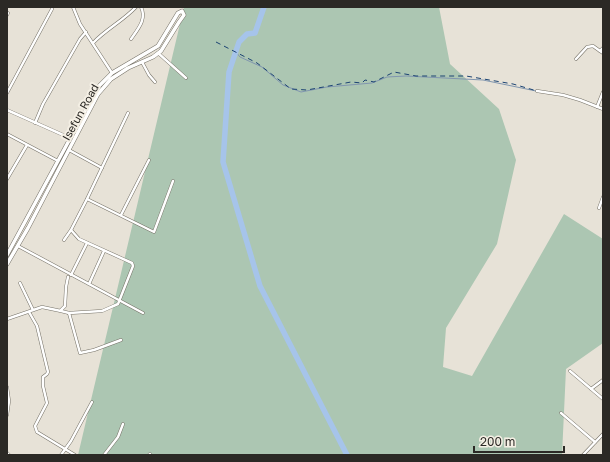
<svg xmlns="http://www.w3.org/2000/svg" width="610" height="462" font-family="'Golos Text',sans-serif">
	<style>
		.green { fill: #acc6b2 }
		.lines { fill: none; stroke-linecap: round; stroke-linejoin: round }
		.stream { stroke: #8196af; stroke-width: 1 }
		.river { stroke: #a6c4ea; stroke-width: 5.5 }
		.ferry { stroke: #1b4372; stroke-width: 1; stroke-dasharray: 5 4; stroke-linecap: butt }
		.minor-casing { stroke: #767268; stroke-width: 3.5 }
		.tertiary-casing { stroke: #767268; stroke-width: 4.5 }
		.minor { stroke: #fff; stroke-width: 2.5 }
		.tertiary { stroke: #fff; stroke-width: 3.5 }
		.labels { text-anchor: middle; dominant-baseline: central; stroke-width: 4; stroke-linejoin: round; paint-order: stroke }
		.street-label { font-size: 11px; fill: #2b2925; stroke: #f4efe4 }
	</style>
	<rect width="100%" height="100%" fill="#e7e2d7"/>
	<polygon class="green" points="184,7 439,7 450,64 499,109 516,160 497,244 446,328 443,367 472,376 564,214 603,239 603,343 566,369 562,455 78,455"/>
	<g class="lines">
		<polyline class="stream" points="236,52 240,57 262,67 283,85 301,92 327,87 372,83 387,77 406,76 483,80 536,91"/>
		<polyline class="river" points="264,7 255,33 247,34 239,42 229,72 223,162 260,286 347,455"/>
		<polyline class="ferry" points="216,42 257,63 291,89 307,90 351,82 362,83 365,80 374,82 394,72 416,76 466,76 513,84 537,91"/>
		<defs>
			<g id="minor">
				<polyline points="73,7 80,24 112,73"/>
				<polyline points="7,15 8,13"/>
				<path d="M131 39C138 29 147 19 141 7"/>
				<path d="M93 43C106 29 123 21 136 7"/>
				<polyline points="603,48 600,51 603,53"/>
				<polyline points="158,53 186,78"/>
				<polyline points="576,59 587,47 593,46 600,51"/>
				<polyline points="142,62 149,75 155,82"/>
				<polyline points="537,91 563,95 580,100 603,109"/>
				<polyline points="7,93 52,9"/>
				<polyline points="597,107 603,92"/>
				<polyline points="7,110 70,138"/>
				<polyline points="35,123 43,104 80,39 86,32"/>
				<polyline points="7,134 58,161"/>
				<polyline points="69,150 102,168"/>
				<polyline points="7,179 27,145"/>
				<polyline points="87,199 154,232 173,181"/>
				<polyline points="599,208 603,197"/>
				<polyline points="121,215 149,160"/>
				<polyline points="64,240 71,230 87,199 128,113"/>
				<polyline points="18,246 143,313"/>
				<polyline points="71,275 87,243"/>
				<polyline points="20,283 33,310"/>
				<polyline points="89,284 104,251"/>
				<polyline points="61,310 65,306 66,287 68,277"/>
				<polyline points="29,312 37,326 48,372 47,374 43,377 43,386 47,403 35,426 37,432 75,455"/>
				<polyline points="69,313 80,353 94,350 121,340"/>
				<polyline points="7,319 42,307 61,311 69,313 102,311 118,304 133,266 132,263 79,239 71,230"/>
				<polyline points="570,371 603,399"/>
				<polyline points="7,387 9,401 7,415"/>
				<polyline points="591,389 603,380"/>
				<polyline points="561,413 595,442"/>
				<polyline points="7,453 9,455"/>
				<polyline points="61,455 71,441 92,402"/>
				<polyline points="104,455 118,437 123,424"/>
				<polyline points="149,455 150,454"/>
				<polyline points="583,455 603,434"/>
			</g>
			<polyline id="tertiary" points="7,255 98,87 112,73 158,46 178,13 182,11 184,15 179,22 161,51 153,57 128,68 111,79 98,94 28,228 7,264"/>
		</defs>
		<use href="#minor" class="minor-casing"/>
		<use href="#tertiary" class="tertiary-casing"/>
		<use href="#minor" class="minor"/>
		<use href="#tertiary" class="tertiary"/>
	</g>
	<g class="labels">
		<g class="street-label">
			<text transform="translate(80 112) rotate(-61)">Isefun Road</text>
		</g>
	</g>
	<rect width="610" height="462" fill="none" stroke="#2b2925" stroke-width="16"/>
	<path d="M474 446v6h90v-6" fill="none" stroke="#2b2925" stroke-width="2"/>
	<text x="480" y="446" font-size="12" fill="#2b2925" stroke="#f4efe4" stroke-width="3" paint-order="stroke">200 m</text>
</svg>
